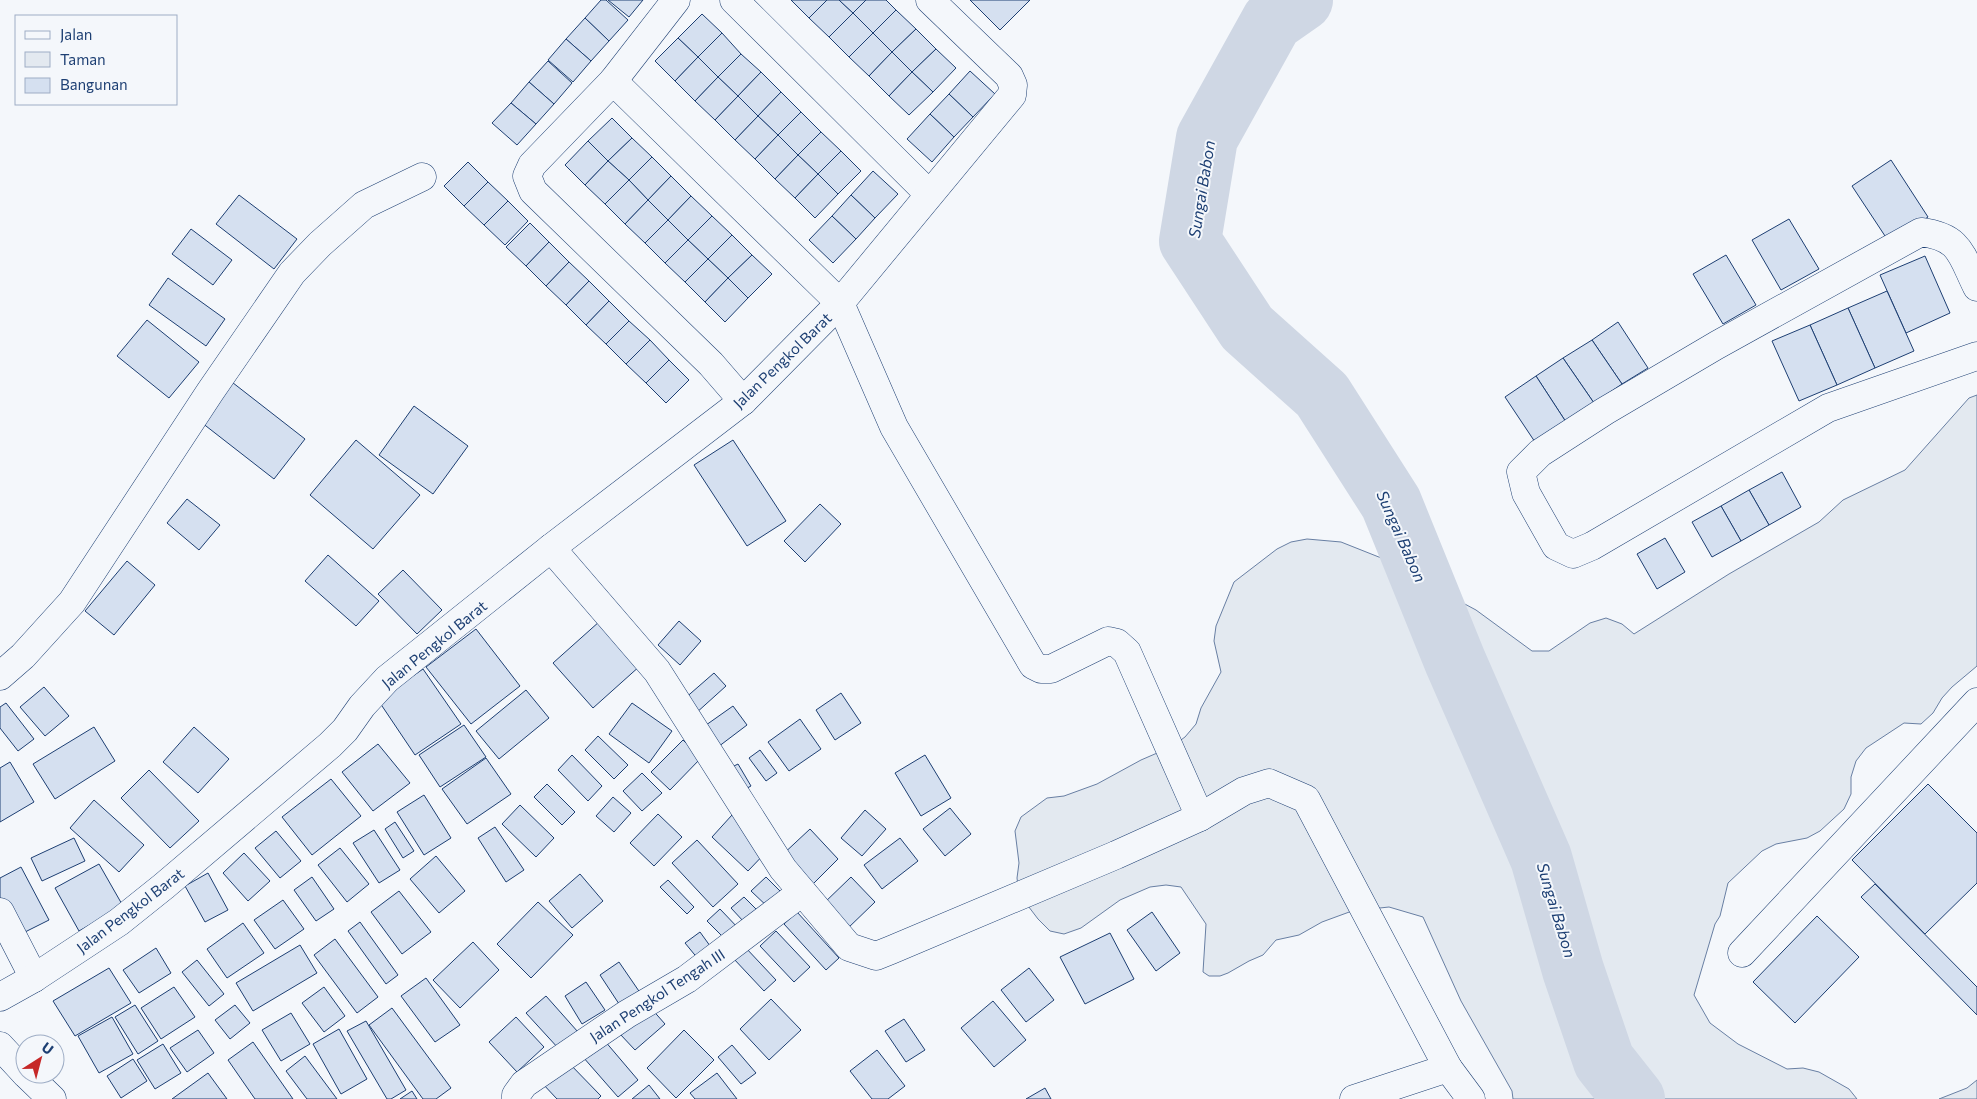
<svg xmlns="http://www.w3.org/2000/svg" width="1977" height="1099" font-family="Commissioner,sans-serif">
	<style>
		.green { fill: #e3e9f0; stroke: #687fa3 }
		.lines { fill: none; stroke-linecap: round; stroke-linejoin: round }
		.river { stroke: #cfd7e4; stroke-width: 62 }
		.building { fill: #d5e0f0; stroke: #1d3f73 }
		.minor-casing { stroke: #1d3f73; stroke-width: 29 }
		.minor { stroke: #f4f7fb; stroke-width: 28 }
		.labels { text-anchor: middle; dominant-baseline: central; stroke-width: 4; stroke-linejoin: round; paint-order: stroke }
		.street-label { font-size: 15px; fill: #1d3f73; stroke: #f4f7fb }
		.water-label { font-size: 16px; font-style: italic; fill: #1d3f73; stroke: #f4f7fb }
	</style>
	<rect width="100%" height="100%" fill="#f4f7fb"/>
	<g class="green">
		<polygon points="1977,395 1977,666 1952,687 1942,698 1933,713 1921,724 1904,723 1866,748 1856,761 1851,777 1851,794 1844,809 1820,831 1807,838 1776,844 1762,851 1728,883 1720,916 1715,924 1694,995 1710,1023 1738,1044 1787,1069 1803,1068 1819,1072 1849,1089 1857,1099 1513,1099 1512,1091 1461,1001 1423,917 1389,907 1352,911 1322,922 1299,935 1276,940 1263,955 1249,961 1228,973 1220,976 1209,976 1203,972 1206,924 1181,887 1166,885 1150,887 1120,900 1081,928 1064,934 1050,931 1038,919 1019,894 1017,878 1019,863 1015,831 1021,817 1047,798 1064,796 1097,784 1141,760 1171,747 1185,737 1196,724 1201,708 1221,672 1214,641 1216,626 1234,582 1277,549 1291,542 1307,539 1341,542 1404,567 1448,595 1476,610 1532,651 1549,651 1590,623 1606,618 1622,624 1634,634 1729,574 1819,522 1843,500 1905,470 1969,398"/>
		<polygon points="1977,1080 1977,1099 1939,1099 1967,1088"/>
	</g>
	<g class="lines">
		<polyline class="river" points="1302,0 1272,21 1207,138 1190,241 1247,328 1322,395 1391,503 1455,661 1541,858 1573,970 1604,1061 1634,1099"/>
	</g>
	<g class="building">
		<polygon points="601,0 606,0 628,20 609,41 585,18"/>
		<polygon points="608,0 643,0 629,17"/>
		<polygon points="791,0 827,0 809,18"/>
		<polygon points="827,0 839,0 853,13 829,37 809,18"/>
		<polygon points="839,0 866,0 853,13"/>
		<polygon points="866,0 886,0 896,10 873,33 853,13"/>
		<polygon points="970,0 1030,0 1000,30"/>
		<polygon points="896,10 916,29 892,52 873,33"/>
		<polygon points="853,13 873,33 849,57 829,37"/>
		<polygon points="702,14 722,33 698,57 678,38"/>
		<polygon points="585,18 609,41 591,61 566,39"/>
		<polygon points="916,29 936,49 912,72 892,52"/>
		<polygon points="722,33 741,54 718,77 698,57"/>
		<polygon points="873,33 892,52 869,76 849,57"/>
		<polygon points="678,38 698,57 675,81 655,61"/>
		<polygon points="566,39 591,61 573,82 548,60"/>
		<polygon points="936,49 956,68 933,92 912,72"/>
		<polygon points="892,52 912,72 889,96 869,76"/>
		<polygon points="741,54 761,72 738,96 718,77"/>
		<polygon points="698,57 718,77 695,101 675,81"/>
		<polygon points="548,61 572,83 554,104 529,82"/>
		<polygon points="970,71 995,94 973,117 949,94"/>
		<polygon points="761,72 781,92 758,116 738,96"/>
		<polygon points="912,72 933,92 909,115 889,96"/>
		<polygon points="718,77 738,96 715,120 695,101"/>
		<polygon points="529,82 554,104 536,124 511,103"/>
		<polygon points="781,92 801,112 778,135 758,116"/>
		<polygon points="949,94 973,117 954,137 930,114"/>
		<polygon points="738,96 758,116 735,140 715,120"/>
		<polygon points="511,103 536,124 517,145 492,123"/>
		<polygon points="801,112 821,132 798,155 778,135"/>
		<polygon points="930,114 954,137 932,162 907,139"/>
		<polygon points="758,116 778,135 755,159 735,140"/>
		<polygon points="612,118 632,138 608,161 588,141"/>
		<polygon points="821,132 841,151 818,174 798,155"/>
		<polygon points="778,135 798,155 775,179 755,159"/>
		<polygon points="632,138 652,157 629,180 608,161"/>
		<polygon points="588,141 608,161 585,185 565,165"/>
		<polygon points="841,151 861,171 838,194 818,174"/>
		<polygon points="798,155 818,174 795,198 775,179"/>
		<polygon points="652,157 671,176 648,200 629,180"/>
		<polygon points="1891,160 1928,217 1889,242 1852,186"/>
		<polygon points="608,161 629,180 605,204 585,185"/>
		<polygon points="468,162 488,182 464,206 444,186"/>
		<polygon points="873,171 898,194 875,218 851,195"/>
		<polygon points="818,174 838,194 815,218 795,198"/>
		<polygon points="671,176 691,196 668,220 648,200"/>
		<polygon points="629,180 648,200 625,224 605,204"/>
		<polygon points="488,182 508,201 484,225 464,206"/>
		<polygon points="239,195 297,239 274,269 216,224"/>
		<polygon points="851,195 875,218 856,239 832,216"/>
		<polygon points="691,196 712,216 688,240 668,220"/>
		<polygon points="648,200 668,220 645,243 625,224"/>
		<polygon points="508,201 528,221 505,245 484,225"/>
		<polygon points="712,216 732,235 708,259 688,240"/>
		<polygon points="832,216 856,239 833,263 809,240"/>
		<polygon points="1789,219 1819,269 1781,290 1752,240"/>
		<polygon points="668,220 688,240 665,263 645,243"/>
		<polygon points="530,223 549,242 526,266 506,247"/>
		<polygon points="191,229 232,260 213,285 172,254"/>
		<polygon points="732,235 752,255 728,278 708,259"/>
		<polygon points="688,240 708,259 685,282 665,263"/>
		<polygon points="549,242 569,262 546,286 526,266"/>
		<polygon points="752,255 772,274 748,298 728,278"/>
		<polygon points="1726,255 1756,305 1723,324 1693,274"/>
		<polygon points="1925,256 1950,313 1906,333 1880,275"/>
		<polygon points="708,259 728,278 705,302 685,282"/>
		<polygon points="569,262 589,281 566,305 546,286"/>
		<polygon points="168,278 225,319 206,346 149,305"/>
		<polygon points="728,278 748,298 725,322 705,302"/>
		<polygon points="589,281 609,301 586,325 566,305"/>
		<polygon points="1887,291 1914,351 1875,368 1848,308"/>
		<polygon points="609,301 629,321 606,344 586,325"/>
		<polygon points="1848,308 1875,368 1837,385 1810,325"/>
		<polygon points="147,320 199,362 169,398 117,356"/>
		<polygon points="629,321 650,340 626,364 606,344"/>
		<polygon points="1618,322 1648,368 1622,384 1592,340"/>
		<polygon points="1810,325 1837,385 1799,401 1772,341"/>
		<polygon points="650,340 669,360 646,383 626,364"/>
		<polygon points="1592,340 1622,384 1594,403 1563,358"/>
		<polygon points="1563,358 1594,403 1566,422 1536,376"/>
		<polygon points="669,360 689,380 666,403 646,383"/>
		<polygon points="1536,376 1566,422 1535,442 1505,397"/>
		<polygon points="228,379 305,439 274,479 197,419"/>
		<polygon points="414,406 468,446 433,494 379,455"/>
		<polygon points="356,440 420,495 373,549 310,495"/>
		<polygon points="733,440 786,521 747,546 694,465"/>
		<polygon points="1782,472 1801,507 1769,525 1749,490"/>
		<polygon points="1749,490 1769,525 1741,541 1721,506"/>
		<polygon points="187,499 220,525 199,550 167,523"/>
		<polygon points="820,504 841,524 805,562 784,541"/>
		<polygon points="1721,506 1741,541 1712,557 1692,522"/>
		<polygon points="1665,538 1685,572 1657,589 1637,554"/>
		<polygon points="328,555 379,601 356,626 305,581"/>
		<polygon points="127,561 155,585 114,635 85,611"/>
		<polygon points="403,570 442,610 417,634 378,594"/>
		<polygon points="600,621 641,665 593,708 553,663"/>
		<polygon points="679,621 701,641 680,665 658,645"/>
		<polygon points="476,629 520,686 471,724 426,667"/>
		<polygon points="423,669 461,724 415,755 378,700"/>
		<polygon points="714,673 726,686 695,714 683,700"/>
		<polygon points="44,687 69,716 45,736 20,707"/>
		<polygon points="526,690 549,718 499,759 476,731"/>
		<polygon points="841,693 861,723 835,740 816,710"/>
		<polygon points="6,703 34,739 18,751 0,728 0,707"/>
		<polygon points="632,703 672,731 649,763 609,734"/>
		<polygon points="733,706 747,725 714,750 699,730"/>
		<polygon points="800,719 821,749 789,771 768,742"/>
		<polygon points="464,725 486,757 440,787 419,755"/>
		<polygon points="94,727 115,761 55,799 33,764"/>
		<polygon points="194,727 229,759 198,793 163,762"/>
		<polygon points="598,736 628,765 614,779 585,750"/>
		<polygon points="683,740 701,758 670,790 651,772"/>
		<polygon points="378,744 410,783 373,811 342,772"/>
		<polygon points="760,750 777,773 766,781 749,758"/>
		<polygon points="572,755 602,786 588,801 558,770"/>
		<polygon points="925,755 951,798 921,816 895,773"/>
		<polygon points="486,758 511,794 467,824 442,789"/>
		<polygon points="10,762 34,802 0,822 0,768"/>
		<polygon points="738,764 751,786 738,793 726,770"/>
		<polygon points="149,770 199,821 170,848 121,798"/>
		<polygon points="642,773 662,793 642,811 623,791"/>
		<polygon points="331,779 361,816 312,855 282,817"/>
		<polygon points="547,784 575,812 562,825 534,797"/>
		<polygon points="1928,784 1977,833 1977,883 1925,934 1852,860"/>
		<polygon points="424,795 451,838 424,855 397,812"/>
		<polygon points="613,797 631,813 614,832 596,816"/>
		<polygon points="94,800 144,845 119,872 70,828"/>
		<polygon points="520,805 554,838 536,857 502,824"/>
		<polygon points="950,808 971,834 945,856 923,829"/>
		<polygon points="865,810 886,829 862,856 841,838"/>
		<polygon points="658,814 682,837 654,866 630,843"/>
		<polygon points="732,815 769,849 748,871 712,837"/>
		<polygon points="395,822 414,851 403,858 385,829"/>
		<polygon points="495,827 524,870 506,882 478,838"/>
		<polygon points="810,829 838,859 809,888 780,857"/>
		<polygon points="374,830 400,870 379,883 353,843"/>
		<polygon points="276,831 301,861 280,878 255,848"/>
		<polygon points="74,838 85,861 42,881 31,858"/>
		<polygon points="900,838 918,861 882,889 864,865"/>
		<polygon points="697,840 738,884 713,907 672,863"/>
		<polygon points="340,848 369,884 347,902 318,865"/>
		<polygon points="244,853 270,881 248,901 223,873"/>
		<polygon points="436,856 465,891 439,913 410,879"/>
		<polygon points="99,864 123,906 79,931 55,888"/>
		<polygon points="21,867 49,920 17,936 0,904 0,878"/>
		<polygon points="208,873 228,910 205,922 185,886"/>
		<polygon points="580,874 603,901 572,928 549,901"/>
		<polygon points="312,877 334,909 316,921 294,890"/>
		<polygon points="766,877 784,895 770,909 751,891"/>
		<polygon points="851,877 875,902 846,930 822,905"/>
		<polygon points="668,880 694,907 687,914 660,887"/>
		<polygon points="1875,884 1977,987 1977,1015 1861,897"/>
		<polygon points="399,891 431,932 402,954 371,912"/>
		<polygon points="744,897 757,910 744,922 731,908"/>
		<polygon points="283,900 304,929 275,949 254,920"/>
		<polygon points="538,902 573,935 531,978 497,944"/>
		<polygon points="720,909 740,930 728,942 707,921"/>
		<polygon points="797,912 839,958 826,970 784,924"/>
		<polygon points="1152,912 1180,953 1156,971 1127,930"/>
		<polygon points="1817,916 1859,957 1795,1023 1753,982"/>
		<polygon points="360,922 398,975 386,984 348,931"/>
		<polygon points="243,923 264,953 227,978 207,949"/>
		<polygon points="776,931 810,967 794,982 760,946"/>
		<polygon points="700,932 713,950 699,960 685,943"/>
		<polygon points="1110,933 1134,979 1085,1004 1060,957"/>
		<polygon points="335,939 378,997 357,1013 314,955"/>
		<polygon points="473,942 499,970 460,1008 433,980"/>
		<polygon points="300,945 317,973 253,1011 236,983"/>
		<polygon points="745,947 776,980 764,991 733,958"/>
		<polygon points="156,948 171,973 139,993 123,970"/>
		<polygon points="197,960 224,994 209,1006 182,972"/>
		<polygon points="619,962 643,997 623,1010 600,975"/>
		<polygon points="109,968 131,1003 75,1036 53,1001"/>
		<polygon points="1029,968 1054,1000 1026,1022 1001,990"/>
		<polygon points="426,978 460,1025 435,1042 401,996"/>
		<polygon points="586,982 605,1010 582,1024 565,996"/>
		<polygon points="174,987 195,1017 161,1039 141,1008"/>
		<polygon points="324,987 345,1016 324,1032 302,1003"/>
		<polygon points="546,996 578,1032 559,1049 526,1013"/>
		<polygon points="771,999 801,1030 769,1060 740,1029"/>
		<polygon points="993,1001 1026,1040 994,1067 961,1028"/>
		<polygon points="135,1005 158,1041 138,1054 115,1017"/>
		<polygon points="235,1005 250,1023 230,1039 215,1020"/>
		<polygon points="650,1007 665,1024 635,1050 620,1034"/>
		<polygon points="392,1008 451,1088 436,1099 423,1099 369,1025"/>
		<polygon points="291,1013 310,1044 281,1061 262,1030"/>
		<polygon points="112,1017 133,1054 99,1073 78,1036"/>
		<polygon points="516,1017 544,1047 517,1072 489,1042"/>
		<polygon points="904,1019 925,1050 906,1062 885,1031"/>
		<polygon points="366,1021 406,1090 391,1099 387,1099 347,1031"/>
		<polygon points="339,1029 367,1079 341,1094 313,1044"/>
		<polygon points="198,1030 214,1053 187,1072 170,1048"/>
		<polygon points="684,1030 714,1060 676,1098 647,1068"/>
		<polygon points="604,1040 638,1080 618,1097 583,1057"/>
		<polygon points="253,1042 293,1099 255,1099 228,1060"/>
		<polygon points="163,1044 181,1073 155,1089 137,1060"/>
		<polygon points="732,1045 756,1073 741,1084 718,1057"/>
		<polygon points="877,1050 905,1086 888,1099 872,1099 850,1071"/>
		<polygon points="305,1056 337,1099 307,1099 286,1071"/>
		<polygon points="133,1059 147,1081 121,1098 107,1076"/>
		<polygon points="566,1060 601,1096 598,1099 557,1099 542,1083"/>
		<polygon points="208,1073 227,1099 172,1099"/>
		<polygon points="717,1073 737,1099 695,1099 690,1093"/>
		<polygon points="649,1085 660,1099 632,1099"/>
		<polygon points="1045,1088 1051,1099 1026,1099"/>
		<polygon points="412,1091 417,1099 400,1099"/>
	</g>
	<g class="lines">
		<defs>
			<g id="minor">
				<polyline points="734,0 929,194"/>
				<polyline points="613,81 676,0"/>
				<path d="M1977 287C1961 255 1961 237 1921 232L1717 345 1605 411 1540 453 1521 472 1526 493 1556 546 1573 554 1592 546 1828 408 1977 356"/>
				<polyline points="743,401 711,364 533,191 527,176 532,165 613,81 840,303 894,427 1033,665 1041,669 1051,669 1108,641 1117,643 1127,652 1200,817"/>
				<polyline points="551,548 657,671 783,869 849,947 876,956 891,950 1116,855 1200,817 1244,791 1269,783 1306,799 1448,1068"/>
				<polyline points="0,676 23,656 72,602 210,392 292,273 320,244 364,205 422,177"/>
				<polyline points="0,912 34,978"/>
				<polyline points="1742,953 1977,702"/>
				<polyline points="0,997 34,978 119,922 164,886 330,745 345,730 362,706 387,679 551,548 743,401 840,303 1012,95 1013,85 1009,76 930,0"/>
				<polyline points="0,1046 25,1073"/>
				<polyline points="26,1074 52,1099"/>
				<polyline points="516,1099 516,1095 524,1084 627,1014 687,979 802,892"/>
				<polyline points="1354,1099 1448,1068 1471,1099"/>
			</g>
		</defs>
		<use href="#minor" class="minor-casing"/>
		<use href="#minor" class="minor"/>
	</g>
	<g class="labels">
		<g class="street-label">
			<text transform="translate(782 360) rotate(-44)">Jalan Pengkol Barat</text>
			<text transform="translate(434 644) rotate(-39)">Jalan Pengkol Barat</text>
			<text transform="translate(130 910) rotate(-37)">Jalan Pengkol Barat</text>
			<text transform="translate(657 995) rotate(-33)">Jalan Pengkol Tengah III</text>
		</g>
		<g class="water-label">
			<text transform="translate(1201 189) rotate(-81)">Sungai Babon</text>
			<text transform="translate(1402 536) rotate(66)">Sungai Babon</text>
			<text transform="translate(1557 910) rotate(73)">Sungai Babon</text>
		</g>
	</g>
	<rect x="15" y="15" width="162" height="90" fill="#f4f7fb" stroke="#9eadc5"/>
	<rect x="25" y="31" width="25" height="8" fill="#f4f7fb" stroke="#9eadc5"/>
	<text x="60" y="40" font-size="15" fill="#1d3f73">Jalan</text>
	<rect x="25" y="52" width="25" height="15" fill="#e3e9f0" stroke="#9eadc5"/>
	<text x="60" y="65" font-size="15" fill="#1d3f73">Taman</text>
	<rect x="25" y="78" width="25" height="15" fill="#d5e0f0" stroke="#9eadc5"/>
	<text x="60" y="90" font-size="15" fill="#1d3f73">Bangunan</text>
	<g transform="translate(40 1059) rotate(36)"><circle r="24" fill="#f4f7fb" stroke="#9eadc5"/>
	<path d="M0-4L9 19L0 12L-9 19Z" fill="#c62828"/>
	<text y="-8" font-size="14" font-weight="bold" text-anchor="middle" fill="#1d3f73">U</text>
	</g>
</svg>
